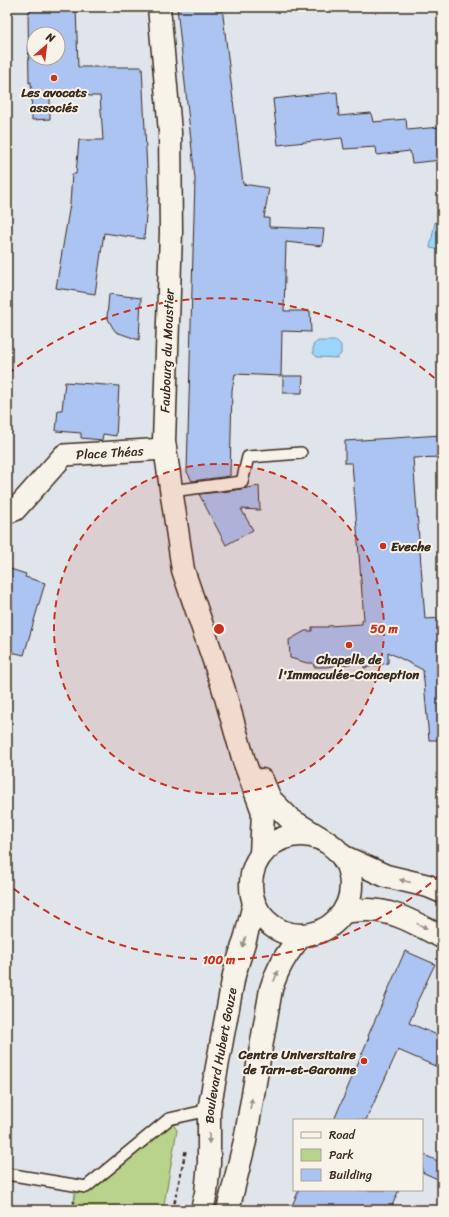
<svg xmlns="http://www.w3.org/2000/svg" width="449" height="1217" font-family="Sriracha,sans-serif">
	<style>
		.green { fill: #b8d38b; stroke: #7a7e54 }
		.water { fill: #9bd5fb; stroke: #7591a3 }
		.building { fill: #acc4f2; stroke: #3b2a1e; fill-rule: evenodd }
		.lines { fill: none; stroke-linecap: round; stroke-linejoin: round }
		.lane-casing { stroke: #3b2a1e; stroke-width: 14 }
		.street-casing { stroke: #3b2a1e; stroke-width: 24 }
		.secondary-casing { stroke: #3b2a1e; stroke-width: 25 }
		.primary-casing { stroke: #3b2a1e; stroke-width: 25 }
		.path { stroke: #3b2a1e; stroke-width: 2.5; stroke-dasharray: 4 3; stroke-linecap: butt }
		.lane { stroke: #f7f3e8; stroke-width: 11 }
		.street { stroke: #f7f3e8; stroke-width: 21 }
		.secondary { stroke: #f7f3e8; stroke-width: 22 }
		.primary { stroke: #f7f3e8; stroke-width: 22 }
		.oneway { fill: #998e83 }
		.ring { fill: none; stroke: #c8321e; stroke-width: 2; stroke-dasharray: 7 5 }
		.poi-dot { fill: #c8321e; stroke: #f7f3e8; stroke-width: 1.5 }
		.labels { text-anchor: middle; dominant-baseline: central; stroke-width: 4; stroke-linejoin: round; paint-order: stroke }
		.poi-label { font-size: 13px; font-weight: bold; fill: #3b2a1e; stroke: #f7f3e8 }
		.street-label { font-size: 13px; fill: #3b2a1e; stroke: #f7f3e8 }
		.centre { fill: #c8321e; stroke: #f7f3e8; stroke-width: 2 }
		.ring-label { font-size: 12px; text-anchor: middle; font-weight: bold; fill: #c8321e; stroke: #f7f3e8; stroke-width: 4; stroke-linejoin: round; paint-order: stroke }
	</style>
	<rect width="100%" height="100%" fill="#e0e5eb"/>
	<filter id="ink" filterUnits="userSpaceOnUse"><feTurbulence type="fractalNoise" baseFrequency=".025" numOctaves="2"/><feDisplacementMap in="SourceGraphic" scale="8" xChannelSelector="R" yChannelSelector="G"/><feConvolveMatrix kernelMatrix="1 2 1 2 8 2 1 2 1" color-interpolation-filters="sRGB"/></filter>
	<g filter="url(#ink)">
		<polygon class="green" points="169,1119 177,1130 163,1210 73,1210 76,1185 86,1187"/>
		<g class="water">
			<polygon points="435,222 442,224 442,250 430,248"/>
			<polygon points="318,341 337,341 341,345 341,354 337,358 317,357 313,353 313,345"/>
		</g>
		<g class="building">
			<path d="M30 7H76L78 67H142L148 192 144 239 104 233 95 294 56 288 70 204 72 174H76L79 140H103L100 96H89V95H50V119L32 120 31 82 29 83 28 12H30ZM34 34H58V58H34Z"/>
			<polygon points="177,7 222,7 243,184 269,188 264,218 269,218 269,227 324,229 322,246 286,242 284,311 310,311 311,332 282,331 281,376 235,374 232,390 230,476 192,481 187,472 195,179"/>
			<polygon points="337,92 339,116 371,113 373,122 406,119 407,130 440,127 442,144 442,160 412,163 410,151 377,155 376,147 344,149 342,138 278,145 273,99"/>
			<polygon points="109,294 141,298 139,340 116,332 113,328 107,317"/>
			<polygon points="283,376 303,376 302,393 283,393"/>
			<polygon points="65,382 119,386 116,436 103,434 102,440 81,438 81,433 56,431 58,410 62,410"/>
			<polygon points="442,435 442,457 413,458 425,619 442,618 442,740 429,740 423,670 388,652 388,663 364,668 364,662 326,667 314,667 313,663 307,663 290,658 289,640 305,631 312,631 312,627 328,627 328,626 362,624 362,620 364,620 352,463 345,463 345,441"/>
			<polygon points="259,486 260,510 241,509 253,530 226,545 199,494 230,491"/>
			<polygon points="7,568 26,574 25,577 45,583 24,655 7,651"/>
			<polygon points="405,951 435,964 416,1004 417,1005 409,1023 442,1037 442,1069 398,1050 366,1120 334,1120 369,1037 368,1036"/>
			<polygon points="422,1154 442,1163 442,1181 422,1172"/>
			<polygon points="299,1190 399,1190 390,1210 290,1210"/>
		</g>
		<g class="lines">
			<defs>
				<g id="lane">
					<polyline points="171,491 242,482 248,457 301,453"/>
					<polyline points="7,1174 86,1187 169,1119 209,1110"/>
				</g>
				<g id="street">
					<path id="s1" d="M7 513 15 510 64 455 165 449"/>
				</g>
				<g id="secondary">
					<polyline points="159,7 170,132 171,232 164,441 183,570 223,687 244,761 263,812 261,854"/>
					<polyline points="262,780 270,799 291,820 322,839"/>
				</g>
				<g id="primary">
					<circle cx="301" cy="885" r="50"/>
					<polyline points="342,856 386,876 428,886 442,892"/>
					<path d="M344 912C351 911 359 910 366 910 393 909 418 925 442 937"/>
					<path id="s2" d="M202 1210 206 1193 209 1164V1110L234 975 246 936 254 904"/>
					<path d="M228 1210 245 1141 271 989C278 967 286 954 301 936"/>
				</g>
			</defs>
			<use href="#lane" class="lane-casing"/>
			<use href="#street" class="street-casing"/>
			<use href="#secondary" class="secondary-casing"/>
			<use href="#primary" class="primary-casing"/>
			<g class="path">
				<polyline points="73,1210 74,1201"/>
				<polyline points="173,1210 186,1149"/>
			</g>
			<use href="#lane" class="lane"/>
			<use href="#street" class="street"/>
			<use href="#secondary" class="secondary"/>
			<use href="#primary" class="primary"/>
		</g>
		<defs><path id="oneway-solid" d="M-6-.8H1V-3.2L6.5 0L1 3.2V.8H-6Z"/></defs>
		<g class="oneway">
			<use href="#oneway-solid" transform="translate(405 881) rotate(-166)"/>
			<use href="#oneway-solid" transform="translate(422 926) rotate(26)"/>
			<use href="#oneway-solid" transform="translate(244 942) rotate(107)"/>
			<use href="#oneway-solid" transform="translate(276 976) rotate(-69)"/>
			<use href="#oneway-solid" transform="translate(251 1104) rotate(-80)"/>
			<use href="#oneway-solid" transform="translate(209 1138) rotate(90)"/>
		</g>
	</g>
	<circle cx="219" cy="629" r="165" fill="#c8321e" fill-opacity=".12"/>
	<g class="ring">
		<circle cx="219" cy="629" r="165"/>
		<path d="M440 875A331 331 0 0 1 8 884M8 374A331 331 0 0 1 440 383"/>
	</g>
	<g class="poi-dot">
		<circle cx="54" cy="78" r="4"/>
		<circle cx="383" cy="546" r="4"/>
		<circle cx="349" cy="645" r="4"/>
		<circle cx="364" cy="1061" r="4"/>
	</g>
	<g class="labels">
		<g class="poi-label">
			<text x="54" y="92">Les avocats<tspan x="54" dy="15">associés</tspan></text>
			<text x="391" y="546" text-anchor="start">Eveche</text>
			<text x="349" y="659">Chapelle de<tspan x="349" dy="15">l'Immaculée-Conception</tspan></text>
			<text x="356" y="1054" text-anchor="end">Centre Universitaire<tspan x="356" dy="15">de Tarn-et-Garonne</tspan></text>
		</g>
		<g class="street-label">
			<text transform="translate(167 351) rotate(-88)">Faubourg du Moustier</text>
			<text stroke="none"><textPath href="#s1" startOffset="128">Place Théas</textPath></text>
			<text stroke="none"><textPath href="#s2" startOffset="156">Boulevard Hubert Gouze</textPath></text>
		</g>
	</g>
	<circle cx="219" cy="629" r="6" class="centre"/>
	<g class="ring-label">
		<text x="384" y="633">50 m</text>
		<text x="219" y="964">100 m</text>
	</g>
	<rect width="449" height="1217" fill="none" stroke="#f7f3e8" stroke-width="24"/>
	<rect x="12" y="12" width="425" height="1193" fill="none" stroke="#3b2a1e" stroke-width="1.5" filter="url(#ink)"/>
	<rect x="293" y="1119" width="130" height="72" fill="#f7f3e8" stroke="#aca397"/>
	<rect x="301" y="1132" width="20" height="6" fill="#f7f3e8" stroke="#aca397"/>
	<text x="329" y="1139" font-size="12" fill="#3b2a1e">Road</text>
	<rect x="301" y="1149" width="20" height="12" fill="#b8d38b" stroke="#aca397"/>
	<text x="329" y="1159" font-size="12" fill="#3b2a1e">Park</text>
	<rect x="301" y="1169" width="20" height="12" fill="#acc4f2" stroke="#aca397"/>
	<text x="329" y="1179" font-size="12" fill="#3b2a1e">Building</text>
	<g transform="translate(46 46) rotate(28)"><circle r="19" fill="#f7f3e8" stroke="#aca397"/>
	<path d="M0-3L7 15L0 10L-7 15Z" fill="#c8321e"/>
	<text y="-6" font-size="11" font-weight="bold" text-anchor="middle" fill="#3b2a1e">N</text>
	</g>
</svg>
